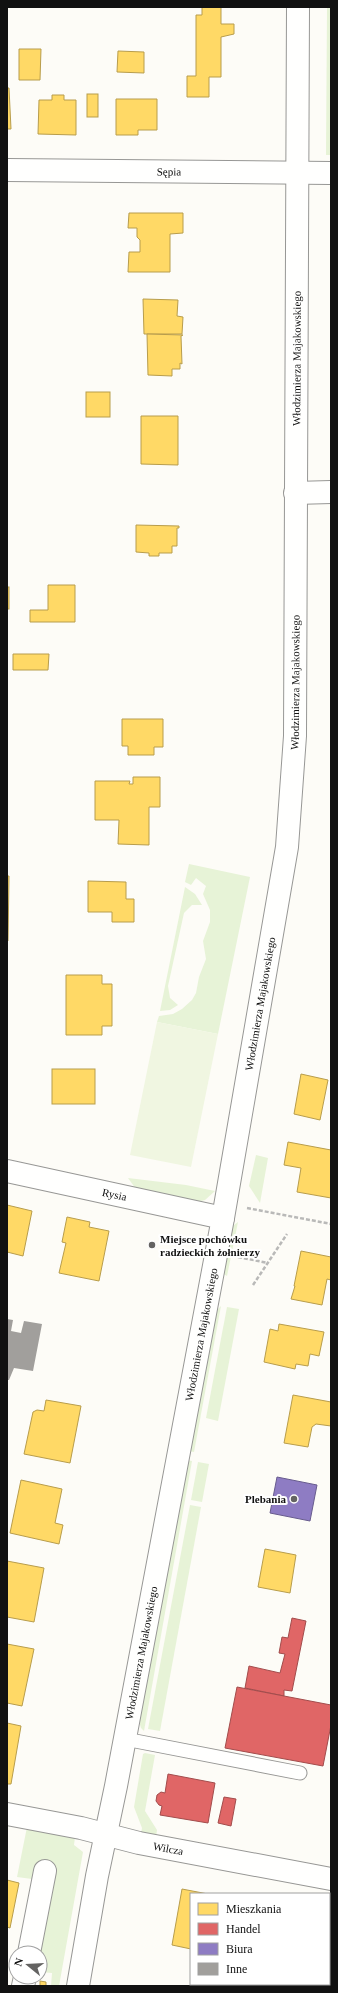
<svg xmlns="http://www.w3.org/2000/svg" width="338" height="1993" font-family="Georgia,serif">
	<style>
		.green { fill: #e7f3d7 }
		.pitch { fill: #f0f6e1 }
		.homes { fill: #ffd966; stroke: #b89d4c }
		.shops { fill: #e06666; stroke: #a24c4c }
		.offices { fill: #8e7cc3; stroke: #685c8e }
		.building { fill: #a19f9c }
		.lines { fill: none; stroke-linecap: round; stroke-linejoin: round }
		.service-casing { stroke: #979795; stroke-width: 15 }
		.minor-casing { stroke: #979795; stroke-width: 24 }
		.path { stroke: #b9b9b8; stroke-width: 2.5; stroke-dasharray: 4 2; stroke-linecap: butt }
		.service { stroke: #fffffe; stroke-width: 13 }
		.minor { stroke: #fffffe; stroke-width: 22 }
		.poi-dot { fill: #646362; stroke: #fff; stroke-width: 1.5 }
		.labels { text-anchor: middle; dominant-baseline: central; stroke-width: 4; stroke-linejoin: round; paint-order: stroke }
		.street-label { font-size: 11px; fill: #111; stroke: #fff }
		.poi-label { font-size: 11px; font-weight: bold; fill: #111; stroke: #fff; text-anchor: start }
	</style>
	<rect width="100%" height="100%" fill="#fdfcf7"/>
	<g class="green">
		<polygon points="327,7 331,7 331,155 326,155"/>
		<polygon points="189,864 250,877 218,1034 157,1022 159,1016 173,1014 182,1009 192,1000 196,993 199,977 206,959 203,941 210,922 210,910 203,894 206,886 196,878 191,885 185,882"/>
		<polygon points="185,887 195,894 202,905 192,905 184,913 168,986 170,998 178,1005 170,1010 160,1011"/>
		<polygon points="256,1155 268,1158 260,1203 249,1186"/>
		<polygon points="128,1178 186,1185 215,1191 205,1200 198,1202 136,1189"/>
		<polygon points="238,1222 227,1276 222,1273 230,1228"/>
		<polygon points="221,1306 194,1452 188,1451 215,1312"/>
		<polygon points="227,1307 239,1309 218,1421 206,1418"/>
		<polygon points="186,1460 192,1461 144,1731 141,1728 139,1721"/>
		<polygon points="198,1462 209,1464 202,1502 191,1500"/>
		<polygon points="190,1505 201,1507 160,1731 148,1729"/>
		<polygon points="145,1753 155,1755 145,1811 157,1830 156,1837 141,1834 142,1828 134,1807 143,1754"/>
		<polygon points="27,1827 75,1837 74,1845 83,1852 59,1986 51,1986 52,1973 40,1972 40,1953 32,1879 17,1877"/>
	</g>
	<polygon class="pitch" points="157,1022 218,1034 191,1167 130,1155"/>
	<g class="homes">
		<polygon points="202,7 221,7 221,24 234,24 234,34 221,37 221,77 209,77 209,97 187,97 187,76 196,76 196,15 202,15"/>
		<polygon points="19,49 41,49 40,80 19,80"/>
		<polygon points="118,51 144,52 144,73 117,72"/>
		<polygon points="7,88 9,88 11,129 7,129"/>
		<rect x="87" y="94" width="11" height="23"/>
		<polygon points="52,95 64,95 64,100 76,100 76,135 38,134 39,100 52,100"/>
		<polygon points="116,99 157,99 157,130 138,130 138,135 116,135"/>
		<polygon points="129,213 183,213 183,233 170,234 170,272 128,272 129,252 140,252 140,240 137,237 137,228 128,228"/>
		<polygon points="143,299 178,300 177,316 183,317 182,334 144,334"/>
		<polygon points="147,334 183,335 181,336 182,364 180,363 180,369 172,369 172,376 148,375"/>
		<rect x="86" y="392" width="24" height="25"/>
		<polygon points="141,416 178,416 178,465 141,464"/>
		<polygon points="136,525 179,526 179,528 177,528 177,546 172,546 172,553 159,553 159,556 149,556 149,553 136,552"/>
		<polygon points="48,585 75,585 75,622 30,622 30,610 48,610"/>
		<rect x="7" y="587" width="2" height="22"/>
		<polygon points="13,654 49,654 48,670 13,670"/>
		<polygon points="122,719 163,719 163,747 154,747 154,755 128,755 128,746 122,746"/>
		<polygon points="133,777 160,777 160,807 149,807 149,845 118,844 119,820 95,820 95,781 130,781 129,784 133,784"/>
		<polygon points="7,876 9,876 8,941 7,941"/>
		<polygon points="88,881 126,882 126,899 134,899 134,922 112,922 112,912 88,912"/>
		<polygon points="66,975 102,975 102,984 112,984 112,1026 102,1026 102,1035 66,1035"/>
		<rect x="52" y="1069" width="43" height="35"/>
		<polygon points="301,1074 328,1080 320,1120 294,1114"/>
		<polygon points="288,1142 331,1150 331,1198 297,1192 301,1168 284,1165"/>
		<polygon points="7,1205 32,1211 23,1256 7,1252"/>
		<polygon points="67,1217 90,1222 89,1227 109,1231 99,1281 59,1273 66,1243 62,1242"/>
		<polygon points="301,1251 331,1257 331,1280 327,1279 322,1305 291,1299 295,1286 294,1286"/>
		<polygon points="279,1324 324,1332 319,1356 310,1354 308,1366 296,1364 295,1369 264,1362 270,1329 278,1331"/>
		<polygon points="293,1395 331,1402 331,1426 316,1424 312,1427 308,1447 284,1443"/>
		<polygon points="46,1400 81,1406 70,1463 24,1454 33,1412 37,1410 44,1411"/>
		<polygon points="21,1480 62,1489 55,1523 63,1525 59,1544 10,1533"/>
		<polygon points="265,1549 296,1555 290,1593 258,1587"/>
		<polygon points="7,1561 44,1568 34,1622 7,1617"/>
		<polygon points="7,1644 34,1649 22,1706 7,1703"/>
		<polygon points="7,1723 21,1726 11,1784 7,1784"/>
		<polygon points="7,1880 19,1883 10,1928 7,1927"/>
		<polygon points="182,1889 208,1894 191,1894 191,1949 172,1945"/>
		<polygon points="40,1981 46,1982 46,1986 40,1986"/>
		<polygon points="237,1984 283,1984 289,1986 236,1986"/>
	</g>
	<g class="shops">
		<polygon points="292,1618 306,1621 292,1691 284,1690 284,1696 245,1688 249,1666 280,1673 285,1654 279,1653 282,1637 288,1638"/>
		<polygon points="237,1687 331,1705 331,1725 323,1766 225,1748"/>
		<polygon points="168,1774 215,1783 208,1823 160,1815 162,1806 159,1805 156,1801 157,1795 161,1792 165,1793"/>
		<polygon points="224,1797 236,1799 231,1826 218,1823"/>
	</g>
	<polygon class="offices" points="277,1477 317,1485 310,1521 270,1513"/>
	<polygon class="building" points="7,1319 13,1320 11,1331 21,1333 24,1321 42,1324 33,1371 14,1368 9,1380 7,1380"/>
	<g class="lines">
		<defs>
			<polyline id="service" points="125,1739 300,1773"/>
			<g id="minor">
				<path id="s1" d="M7 170 331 173"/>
				<polyline points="295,493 331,492"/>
				<path id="s2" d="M7 1171 223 1218"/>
				<path id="s3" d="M7 1814 81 1828 139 1843 331 1879"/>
				<polyline points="29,1953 45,1871"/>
				<polyline points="23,1986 25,1977"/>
				<path id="s4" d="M78 1986 97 1876 116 1786 223 1218 287 847 295 736 298 7"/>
			</g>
		</defs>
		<use href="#service" class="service-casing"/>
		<use href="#minor" class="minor-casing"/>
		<g class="path">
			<polyline points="247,1208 331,1224"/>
			<polyline points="238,1257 268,1263"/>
			<polyline points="253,1285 287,1234"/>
		</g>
		<use href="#service" class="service"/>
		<use href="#minor" class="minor"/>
	</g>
	<g class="poi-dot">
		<circle cx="152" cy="1245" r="4"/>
		<circle cx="294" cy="1499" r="4"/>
	</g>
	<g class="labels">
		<g class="street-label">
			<text stroke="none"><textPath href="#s1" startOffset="162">Sępia</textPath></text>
			<text stroke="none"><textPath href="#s4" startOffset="1647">Włodzimierza Majakowskiego</textPath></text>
			<text stroke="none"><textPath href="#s4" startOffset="1323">Włodzimierza Majakowskiego</textPath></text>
			<text stroke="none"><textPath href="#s4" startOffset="999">Włodzimierza Majakowskiego</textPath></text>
			<text stroke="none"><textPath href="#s2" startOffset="110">Rysia</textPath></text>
			<text stroke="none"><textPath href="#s4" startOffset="663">Włodzimierza Majakowskiego</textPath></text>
			<text stroke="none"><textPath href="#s4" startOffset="339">Włodzimierza Majakowskiego</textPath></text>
			<text stroke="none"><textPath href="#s3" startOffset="165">Wilcza</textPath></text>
		</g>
		<g class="poi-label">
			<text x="160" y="1239">Miejsce pochówku<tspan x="160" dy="13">radzieckich żołnierzy</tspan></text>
			<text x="286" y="1499" text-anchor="end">Plebania</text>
		</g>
	</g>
	<rect width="338" height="1993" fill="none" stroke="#111111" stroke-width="16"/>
	<rect x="190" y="1893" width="140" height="92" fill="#ffffff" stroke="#a0a0a0"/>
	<rect x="198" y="1903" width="20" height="12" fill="#ffd966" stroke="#a0a0a0"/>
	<text x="226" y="1913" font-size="12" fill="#111111">Mieszkania</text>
	<rect x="198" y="1923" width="20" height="12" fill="#e06666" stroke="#a0a0a0"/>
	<text x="226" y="1933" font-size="12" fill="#111111">Handel</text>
	<rect x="198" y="1943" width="20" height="12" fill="#8e7cc3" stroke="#a0a0a0"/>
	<text x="226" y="1953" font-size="12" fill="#111111">Biura</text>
	<rect x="198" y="1963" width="20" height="12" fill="#a19f9c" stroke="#a0a0a0"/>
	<text x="226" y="1973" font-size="12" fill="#111111">Inne</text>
	<g transform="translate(28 1965) rotate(288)"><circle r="19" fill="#ffffff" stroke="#a0a0a0"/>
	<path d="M0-3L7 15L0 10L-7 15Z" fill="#646362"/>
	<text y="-6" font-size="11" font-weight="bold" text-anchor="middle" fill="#111111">N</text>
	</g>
</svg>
